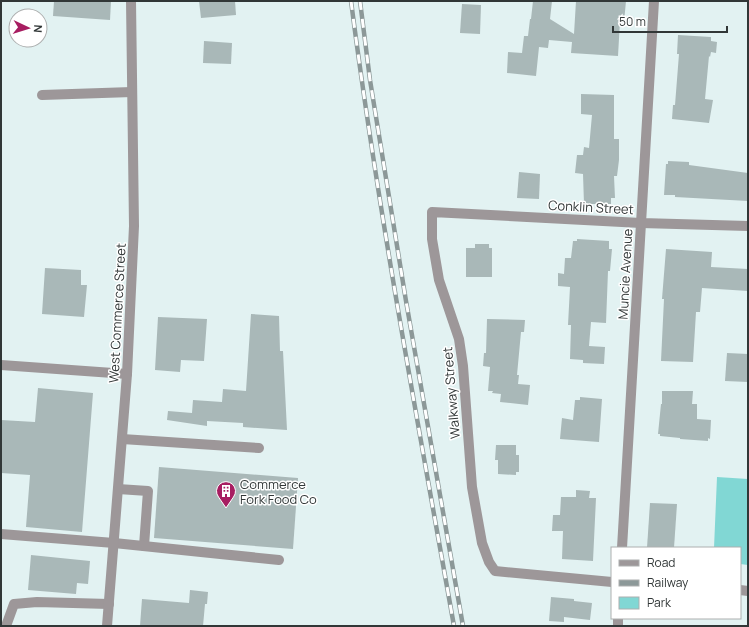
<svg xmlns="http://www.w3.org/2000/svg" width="749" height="627" font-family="Manrope,sans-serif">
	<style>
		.green { fill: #81d7d4 }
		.building { fill: #a9b8b8 }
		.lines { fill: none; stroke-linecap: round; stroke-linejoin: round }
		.minor { stroke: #9d9799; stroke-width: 10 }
		.rail-casing { stroke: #8c9898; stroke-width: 4.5 }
		.rail { stroke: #fff; stroke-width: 3; stroke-dasharray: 9; stroke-linecap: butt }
		.labels { text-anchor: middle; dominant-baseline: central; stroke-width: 3; stroke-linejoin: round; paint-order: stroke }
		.street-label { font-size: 13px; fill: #313737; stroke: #fff }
		.poi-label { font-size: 13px; fill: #313737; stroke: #fff; text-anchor: start }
	</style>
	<rect width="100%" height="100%" fill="#e2f2f2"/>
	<polygon class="green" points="717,477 748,479 748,565 740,564 740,548 714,548"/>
	<g class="building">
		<polygon points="54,1 111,1 110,20 53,16"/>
		<polygon points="199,1 235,1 236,15 201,18"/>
		<polygon points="533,1 552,1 550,19 574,34 576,1 626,1 624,22 620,21 618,56 571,53 572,42 549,40 548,48 539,47 536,76 507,73 508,52 522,53 524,36 528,36 530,19 531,19"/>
		<polygon points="462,4 481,5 480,34 460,33"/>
		<polygon points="678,35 711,37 711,41 717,42 716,53 711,52 710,57 709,56 705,99 713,100 709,123 672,119 673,105 675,105 679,54 677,54"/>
		<polygon points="204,41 232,43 231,64 203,63"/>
		<polygon points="581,94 614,95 614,139 619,139 619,160 617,176 614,176 615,198 611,198 611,204 584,204 583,174 575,173 577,155 583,155 584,147 589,148 592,115 581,114"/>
		<polygon points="668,161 689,162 689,165 748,173 748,201 675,197 675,195 664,195 666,164 668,164"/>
		<polygon points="519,172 540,174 539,199 517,198"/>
		<polygon points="577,239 609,241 609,249 612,249 610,271 608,271 606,323 591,322 589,346 605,347 604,364 583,363 583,360 570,359 571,325 568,325 570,287 558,286 558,273 564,274 565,258 571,258 573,241 577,241"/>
		<polygon points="475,244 489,244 489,248 492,248 492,277 466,277 466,248 475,248"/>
		<polygon points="666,249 712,252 711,267 748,269 748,291 702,288 700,312 696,312 693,362 661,361 664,299 662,299"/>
		<polygon points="45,268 81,270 81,285 87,285 84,317 42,314"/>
		<polygon points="251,314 279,316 280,351 283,351 287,430 243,427 243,423 207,421 207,426 167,420 168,411 192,413 193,400 222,402 223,389 246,391"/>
		<polygon points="158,317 207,319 204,361 181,360 180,372 155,370"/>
		<polygon points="487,319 525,320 524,332 521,332 517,375 519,375 518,384 530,385 528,405 500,402 501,394 492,393 493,391 488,391 490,367 483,366 484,353 486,353"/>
		<polygon points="727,353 748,354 748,382 725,381"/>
		<polygon points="38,388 93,393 82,532 26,527 30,475 1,473 1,420 35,422"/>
		<polygon points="662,391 693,391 692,404 697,404 697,419 711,420 710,439 708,438 708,441 680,439 680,438 660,436 660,434 658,434 661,404 662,404"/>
		<polygon points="580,397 602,399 599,442 560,439 562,418 573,420 575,400 580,400"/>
		<polygon points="496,445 516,445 516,455 519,455 519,472 516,472 516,475 498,474 498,460 495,460"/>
		<polygon points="159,467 298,478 293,549 154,538"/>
		<polygon points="576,490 590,491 589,498 596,498 593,561 562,559 563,531 552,531 553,515 560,515 561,497 576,497"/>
		<polygon points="650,503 677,504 674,548 647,548"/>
		<polygon points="31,555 90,561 88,584 77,583 76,594 28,590"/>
		<polygon points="190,590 208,592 207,604 205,604 203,626 140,626 142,599 189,603"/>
		<polygon points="551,597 574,599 574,601 592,603 590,620 564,617 564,622 549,621"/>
	</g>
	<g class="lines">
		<g class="minor">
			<polyline points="42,95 132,92"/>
			<polyline points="1,365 127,374"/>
			<polyline points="122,439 259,448"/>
			<polyline points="118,489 148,491 144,546"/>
			<polyline points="1,534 114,543 279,560"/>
			<polyline points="622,548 654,1"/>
			<polyline points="612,582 495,571 489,562 482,543 472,487 463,366 459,339 439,280 432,239 432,212 641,223 748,226"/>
			<polyline points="740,590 748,591"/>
			<polyline points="6,626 14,604 37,602 109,604"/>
			<polyline points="107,626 127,374 134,226 131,1"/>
			<polyline points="618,626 618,618"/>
		</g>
		<defs>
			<g id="rail">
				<path d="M351 1C378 210 417 418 454 626"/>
				<polyline points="360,1 370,80 406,301 463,626"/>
			</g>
		</defs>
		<use href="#rail" class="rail-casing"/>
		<use href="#rail" class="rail"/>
	</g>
	<defs>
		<symbol id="building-pin" viewBox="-11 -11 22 30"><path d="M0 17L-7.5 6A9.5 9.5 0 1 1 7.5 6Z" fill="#a71d61" stroke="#fff"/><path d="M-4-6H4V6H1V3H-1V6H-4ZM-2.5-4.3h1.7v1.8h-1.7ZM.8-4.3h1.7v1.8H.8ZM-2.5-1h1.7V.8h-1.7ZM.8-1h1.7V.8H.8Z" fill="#fff"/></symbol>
	</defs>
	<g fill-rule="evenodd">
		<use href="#building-pin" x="215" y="480" width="22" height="30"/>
	</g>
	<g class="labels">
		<g class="street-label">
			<text transform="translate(591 207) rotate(3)">Conklin Street</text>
			<text transform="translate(625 274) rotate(-87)">Muncie Avenue</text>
			<text transform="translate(117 313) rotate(-87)">West Commerce Street</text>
			<text transform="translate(451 393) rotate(-95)">Walkway Street</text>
		</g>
		<g class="poi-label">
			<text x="240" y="484">Commerce<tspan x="240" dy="15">Fork Food Co</tspan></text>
		</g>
	</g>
	<rect width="749" height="627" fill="none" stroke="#313737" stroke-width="4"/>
	<rect x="611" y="547" width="130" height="72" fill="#ffffff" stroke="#adafaf"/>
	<rect x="619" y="560" width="20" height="6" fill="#9d9799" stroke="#adafaf"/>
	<text x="647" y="567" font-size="12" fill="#313737">Road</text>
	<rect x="619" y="580" width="20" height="6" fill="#8c9898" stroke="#adafaf"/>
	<text x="647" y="587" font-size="12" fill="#313737">Railway</text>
	<rect x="619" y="597" width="20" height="12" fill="#81d7d4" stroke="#adafaf"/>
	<text x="647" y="607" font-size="12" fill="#313737">Park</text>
	<g transform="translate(28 28) rotate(94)"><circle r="19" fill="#ffffff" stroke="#adafaf"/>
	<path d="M0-3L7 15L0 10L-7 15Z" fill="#a71d61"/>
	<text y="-6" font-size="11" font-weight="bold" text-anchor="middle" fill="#313737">N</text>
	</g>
	<path d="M613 26v6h114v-6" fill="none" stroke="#313737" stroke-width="2"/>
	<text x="619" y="26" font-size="12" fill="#313737" stroke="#ffffff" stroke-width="3" paint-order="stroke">50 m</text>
</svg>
